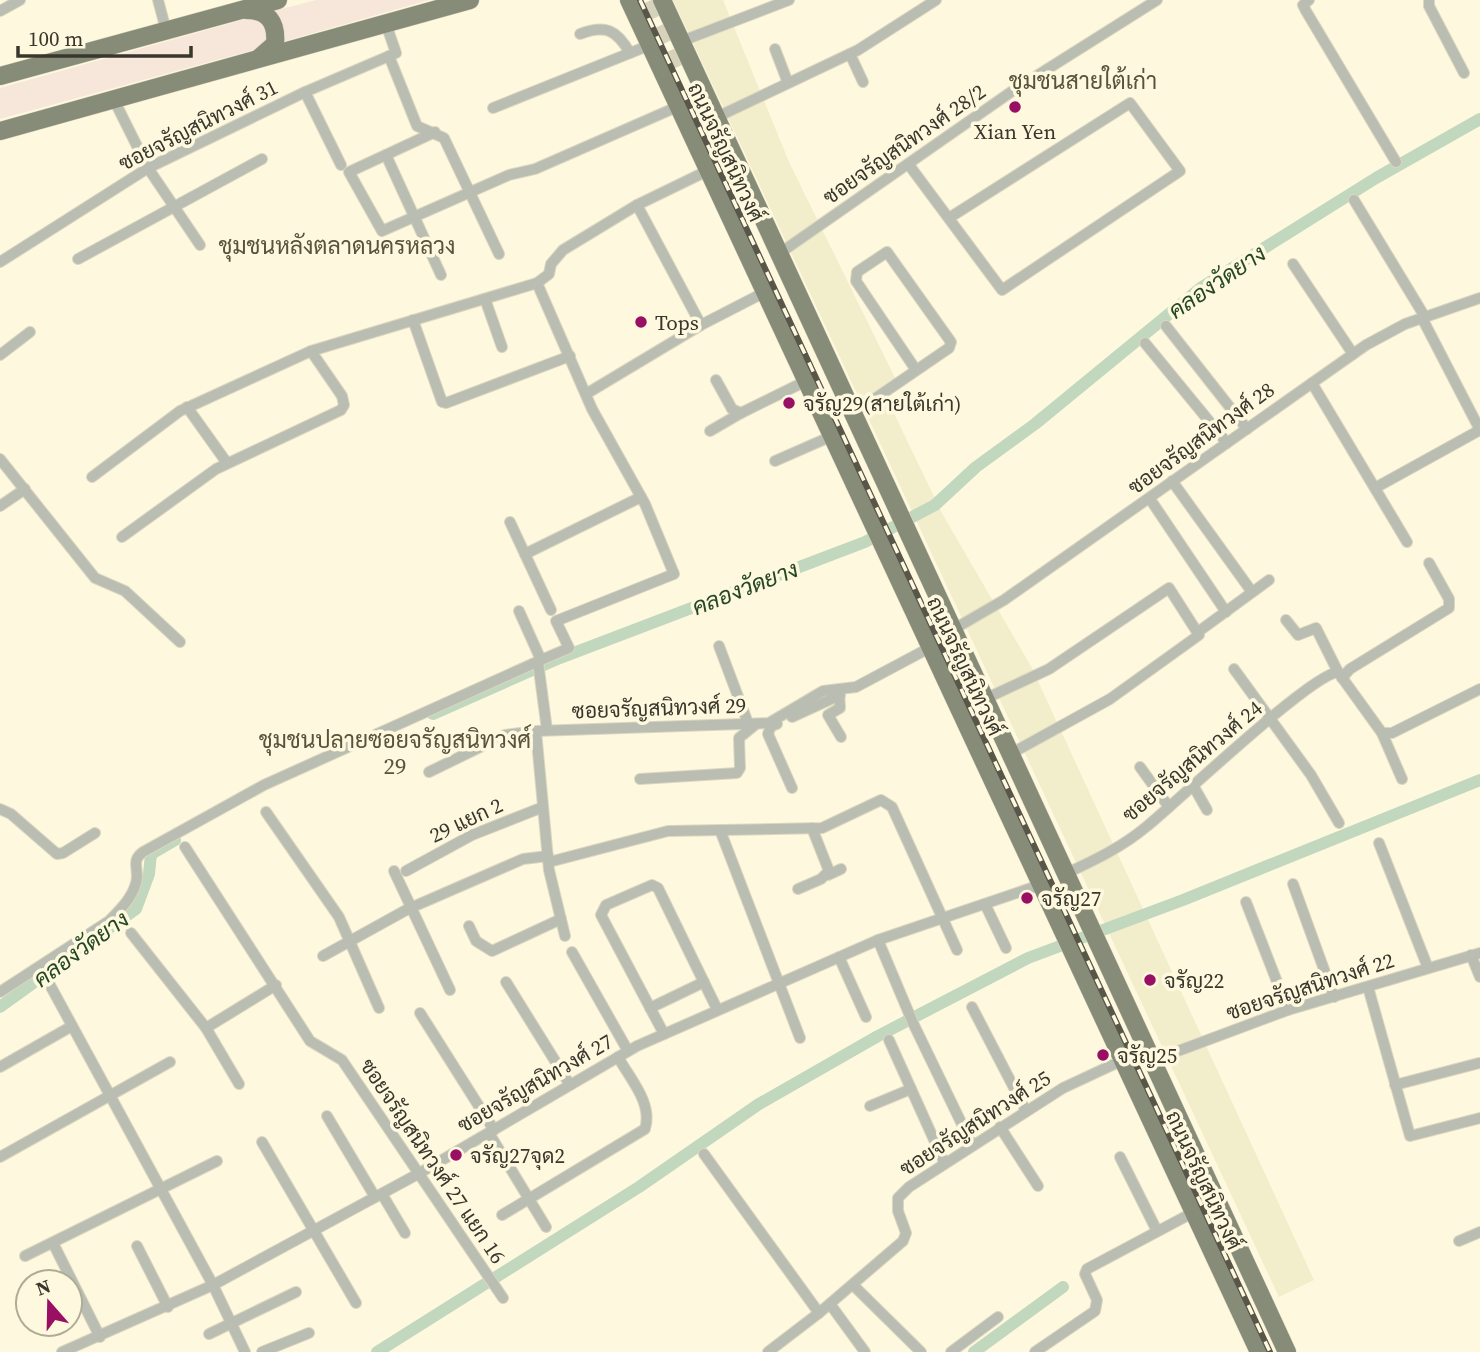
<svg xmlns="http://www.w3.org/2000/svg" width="1480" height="1352" font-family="'Source Serif 4',Sarabun,serif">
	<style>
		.built { fill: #f2edca }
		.green { fill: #f7e6da }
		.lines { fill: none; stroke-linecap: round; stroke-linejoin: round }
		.canal { stroke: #c1d7be; stroke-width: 12 }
		.primary-tunnel { stroke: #d7d2bb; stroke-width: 18; stroke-dasharray: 18 9; stroke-linecap: butt }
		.street-casing { stroke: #dbd6be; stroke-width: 12 }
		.primary-casing { stroke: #dbd6be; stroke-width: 19 }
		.street { stroke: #babdb2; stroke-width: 10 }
		.primary { stroke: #868c78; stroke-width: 18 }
		.rail-casing { stroke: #585549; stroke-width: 6 }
		.rail { stroke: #fef9de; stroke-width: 3.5; stroke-dasharray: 10; stroke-linecap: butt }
		.poi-dot { fill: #980f64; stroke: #fef9de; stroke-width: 2.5 }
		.labels { text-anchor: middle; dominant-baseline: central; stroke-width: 7; stroke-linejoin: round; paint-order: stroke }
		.street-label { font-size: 21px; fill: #39372d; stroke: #fef9de }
		.poi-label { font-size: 21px; fill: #39372d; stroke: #fef9de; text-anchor: start }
		.neighbourhood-label { font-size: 23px; fill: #57533c; stroke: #fef9de }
		.water-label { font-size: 23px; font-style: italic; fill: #254724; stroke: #fef9de }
	</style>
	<rect width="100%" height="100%" fill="#fef9de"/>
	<polygon class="built" points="673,0 723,0 789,162 899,386 886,397 943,515 1032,668 1314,1280 1279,1297"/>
	<g class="green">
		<polygon points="316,0 429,0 282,42 274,11"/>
		<polygon points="253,17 266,21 267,42 261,48 0,119 0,88"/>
	</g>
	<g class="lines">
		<g class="canal">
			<polyline points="433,714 555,660 865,542 935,505 976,467 1035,424 1202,287 1376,178 1480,119"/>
			<polyline points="0,1007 136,909 149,874 151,854 175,840"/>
			<polyline points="377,1352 639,1187 759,1104 878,1036 1028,958 1183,900 1480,780"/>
			<polyline points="974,1352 1063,1287"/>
		</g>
		<polyline class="primary-tunnel" points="651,0 684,69"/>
		<defs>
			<g id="street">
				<polyline points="158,0 166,30"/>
				<polyline points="1309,0 1303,5 1306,11 1396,162"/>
				<polyline points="1429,0 1429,6 1464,73"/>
				<polyline points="0,11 20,0"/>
				<path d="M580 34C605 24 617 30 630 53"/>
				<polyline points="682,41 789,0"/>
				<polyline points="775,49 788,83"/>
				<polyline points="850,54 863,82"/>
				<polyline points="389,56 417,126 444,138 499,254"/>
				<polyline points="305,92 341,165"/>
				<polyline points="114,100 148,168 200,245"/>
				<polyline points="493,108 650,45"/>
				<polyline points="717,117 858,50 936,0"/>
				<polyline points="435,132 349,172 382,231 509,175 535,169 679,106"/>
				<polyline points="386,155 441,275"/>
				<polyline points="909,165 1002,290 1180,171 1130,103 949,218"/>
				<polyline points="1354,200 1425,317"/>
				<polyline points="637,205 701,325"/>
				<polyline points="780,253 1011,92 1157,0"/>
				<polyline points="78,259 262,159"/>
				<polyline points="0,262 148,168 305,92 396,53 386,24"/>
				<polyline points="1293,264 1353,354"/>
				<polyline points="485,299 502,347"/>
				<polyline points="1422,318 1480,430"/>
				<polyline points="413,320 442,402 446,403 570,356"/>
				<polyline points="1166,326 1247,429"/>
				<polyline points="1145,343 1227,443"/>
				<polyline points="0,355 30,332"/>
				<polyline points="716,380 732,409 741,413 806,381"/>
				<polyline points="1312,383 1407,542"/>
				<polyline points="586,394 701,325 765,292"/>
				<polyline points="187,407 227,463"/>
				<polyline points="854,413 949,348 951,342 887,252 857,272 856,281 916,370"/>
				<polyline points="710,431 741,413"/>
				<polyline points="0,459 95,578 125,591 180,642"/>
				<polyline points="775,461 832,436"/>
				<polyline points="92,477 180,411 311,351 537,283 549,274 551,264 563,250 637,205 709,170"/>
				<polyline points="1172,481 1252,592"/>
				<polyline points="1375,488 1480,430"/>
				<polyline points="1150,499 1226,612"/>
				<polyline points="0,506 25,489"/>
				<polyline points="510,522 551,610"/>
				<polyline points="122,537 216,469 341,410 344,405 342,396 311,351"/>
				<polyline points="525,554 641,497"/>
				<polyline points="519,611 541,660 569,648 556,621 674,574 645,504 592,409 537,283"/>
				<polyline points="1286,620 1298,635 1316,628 1338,672 1382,733 1402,779"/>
				<polyline points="954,629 1004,600 1366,345 1405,324 1480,298"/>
				<polyline points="1202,629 1269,580"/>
				<polyline points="719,646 748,723"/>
				<polyline points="538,662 547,730"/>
				<polyline points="1234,669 1311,775 1339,823"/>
				<polyline points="1342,678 1350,669 1449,608 1449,599 1429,563"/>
				<polyline points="839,689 840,708 828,715 841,737"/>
				<polyline points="987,698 1049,669 1169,588 1199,635 1110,699 1012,753"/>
				<polyline points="792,717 840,695"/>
				<polyline points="777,724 771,726 768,734 792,788"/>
				<polyline points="536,731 549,870 565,936"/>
				<polyline points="1382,733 1392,733 1480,689"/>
				<polyline points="1140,767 1169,807"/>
				<polyline points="429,772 505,735 536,731 769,723 823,691 856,687 931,647"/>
				<polyline points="640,779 737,773 740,768 739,738 756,724"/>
				<polyline points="1194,787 1207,810"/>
				<polyline points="0,809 11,814 57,854 63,853 95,833"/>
				<polyline points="266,812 339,917 379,1008"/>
				<polyline points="720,830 800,1038"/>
				<polyline points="1379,843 1428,968"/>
				<polyline points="185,847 310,1041 342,1060 503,1298"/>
				<polyline points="549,862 668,831 822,828 881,800 892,807 957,950"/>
				<polyline points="394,871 450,990"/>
				<polyline points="406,871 472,835 543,807"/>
				<path d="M1067 873C1095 860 1122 847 1146 827 1177 802 1310 675 1338 672"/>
				<polyline points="828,875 841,869"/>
				<polyline points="1293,884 1334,997"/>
				<polyline points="798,889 821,879 829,871 812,828"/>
				<polyline points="1246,902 1288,1010"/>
				<polyline points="985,904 1006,948"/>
				<polyline points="469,926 476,941 492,951 561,919"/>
				<polyline points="131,933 206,1028 239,1084"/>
				<polyline points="878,940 913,1023 972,1145"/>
				<polyline points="572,952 628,1051"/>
				<polyline points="1471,955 1480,977"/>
				<polyline points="323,956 408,909 523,859 548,856"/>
				<polyline points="839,957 866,1017"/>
				<polyline points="506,982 570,1085"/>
				<polyline points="50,985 213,1285 245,1352"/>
				<polyline points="1368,987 1410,1136 1480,1118"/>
				<path d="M0 992 109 921C120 910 132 898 136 883 140 870 130 861 143 852L264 785 541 660"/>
				<polyline points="972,1007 1026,1111"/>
				<polyline points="650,1008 704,982"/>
				<polyline points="420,1013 494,1130"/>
				<polyline points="206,1028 276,985"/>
				<polyline points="664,1034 601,915 606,905 652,885 658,888 717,1009"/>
				<polyline points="889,1040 944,1162"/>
				<polyline points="1154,1060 1288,1010 1480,953"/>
				<polyline points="0,1067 72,1026"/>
				<polyline points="1395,1085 1479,1063"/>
				<polyline points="870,1106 911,1089"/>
				<polyline points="327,1116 375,1197"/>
				<polyline points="1000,1127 1038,1186"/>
				<polyline points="489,1133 546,1227"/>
				<polyline points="262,1142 356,1303"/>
				<polyline points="704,1154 819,1313"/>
				<polyline points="0,1157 170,1062"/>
				<polyline points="1120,1157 1157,1231"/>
				<polyline points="382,1194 405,1233"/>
				<path d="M502 1215 645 1129C653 1103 630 1079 618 1057"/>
				<polyline points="1459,1241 1480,1232"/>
				<polyline points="53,1243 100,1337"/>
				<polyline points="137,1246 168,1307"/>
				<polyline points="25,1256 217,1161"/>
				<polyline points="853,1285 921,1352"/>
				<polyline points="830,1304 865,1352"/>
				<polyline points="209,1334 296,1292"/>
				<polyline points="62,1352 213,1285 418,1174 637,1046 878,940 1043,884"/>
				<polyline points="262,1352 309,1333"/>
				<polyline points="768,1352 819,1313 903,1241 906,1233 898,1211 898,1198 909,1187 1063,1088 1123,1060"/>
				<polyline points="951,1352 998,1317"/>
				<polyline points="1035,1352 1095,1311 1097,1300 1085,1274 1087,1269 1194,1212"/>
			</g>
			<g id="primary">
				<polyline points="629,0 1259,1352"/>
				<polyline points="662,0 1287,1352"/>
				<path d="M246 10C268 10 277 22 275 44L259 58"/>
				<polyline points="0,76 278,0"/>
				<polyline points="0,131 470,0"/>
			</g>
		</defs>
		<use href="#street" class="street-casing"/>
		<use href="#primary" class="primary-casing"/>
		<use href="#street" class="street"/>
		<use href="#primary" class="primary"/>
		<defs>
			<polyline id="rail" points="640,0 1270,1352"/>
		</defs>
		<use href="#rail" class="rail-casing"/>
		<use href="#rail" class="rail"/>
	</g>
	<g class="poi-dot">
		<circle cx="1015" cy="107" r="7"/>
		<circle cx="641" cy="322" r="7"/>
		<circle cx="789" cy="403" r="7"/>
		<circle cx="1027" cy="898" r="7"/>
		<circle cx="1150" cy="980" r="7"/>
		<circle cx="1103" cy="1055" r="7"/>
		<circle cx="456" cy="1155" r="7"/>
	</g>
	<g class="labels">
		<g class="street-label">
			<text transform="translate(198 125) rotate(-27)">ซอยจรัญสนิทวงศ์ 31</text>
			<text transform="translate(904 144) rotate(-35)">ซอยจรัญสนิทวงศ์ 28/2</text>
			<text transform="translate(726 152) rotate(65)">ถนนจรัญสนิทวงศ์</text>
			<text transform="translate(1201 438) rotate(-36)">ซอยจรัญสนิทวงศ์ 28</text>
			<text transform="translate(965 666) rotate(65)">ถนนจรัญสนิทวงศ์</text>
			<text transform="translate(659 708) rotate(-2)">ซอยจรัญสนิทวงศ์ 29</text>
			<text transform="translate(1192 761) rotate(-40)">ซอยจรัญสนิทวงศ์ 24</text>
			<text transform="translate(466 820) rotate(-25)">29 แยก 2</text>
			<text transform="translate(1310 986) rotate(-18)">ซอยจรัญสนิทวงศ์ 22</text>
			<text transform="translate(535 1083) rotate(-30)">ซอยจรัญสนิทวงศ์ 27</text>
			<text transform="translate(975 1123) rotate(-33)">ซอยจรัญสนิทวงศ์ 25</text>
			<text transform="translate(433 1161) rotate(56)">ซอยจรัญสนิทวงศ์ 27 แยก 16</text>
			<text transform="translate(1204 1180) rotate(65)">ถนนจรัญสนิทวงศ์</text>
		</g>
		<g class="poi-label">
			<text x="1015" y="131" text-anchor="middle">Xian Yen</text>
			<text x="655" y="322">Tops</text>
			<text x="803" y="403">จรัญ29(สายใต้เก่า)</text>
			<text x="1041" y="898">จรัญ27</text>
			<text x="1164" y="980">จรัญ22</text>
			<text x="1117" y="1055">จรัญ25</text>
			<text x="470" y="1155">จรัญ27จุด2</text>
		</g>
		<g class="neighbourhood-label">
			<text x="1083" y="81">ชุมชนสายใต้เก่า</text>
			<text x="337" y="246">ชุมชนหลังตลาดนครหลวง</text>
			<text x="395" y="740">ชุมชนปลายซอยจรัญสนิทวงศ์<tspan x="395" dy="26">29</tspan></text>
		</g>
		<g class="water-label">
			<text transform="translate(1217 282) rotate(-34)">คลองวัดยาง</text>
			<text transform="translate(745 588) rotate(-21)">คลองวัดยาง</text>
			<text transform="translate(81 949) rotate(-36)">คลองวัดยาง</text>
		</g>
	</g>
	<g transform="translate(49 1303) rotate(340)"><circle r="33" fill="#fef9de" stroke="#afab97" stroke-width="2"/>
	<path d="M0-5L12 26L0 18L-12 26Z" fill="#980f64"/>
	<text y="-10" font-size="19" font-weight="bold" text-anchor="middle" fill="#39372d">N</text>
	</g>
	<path d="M18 46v10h173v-10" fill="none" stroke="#39372d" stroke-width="3.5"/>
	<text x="28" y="46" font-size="21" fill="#39372d" stroke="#fef9de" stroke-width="5" paint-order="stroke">100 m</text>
</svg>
